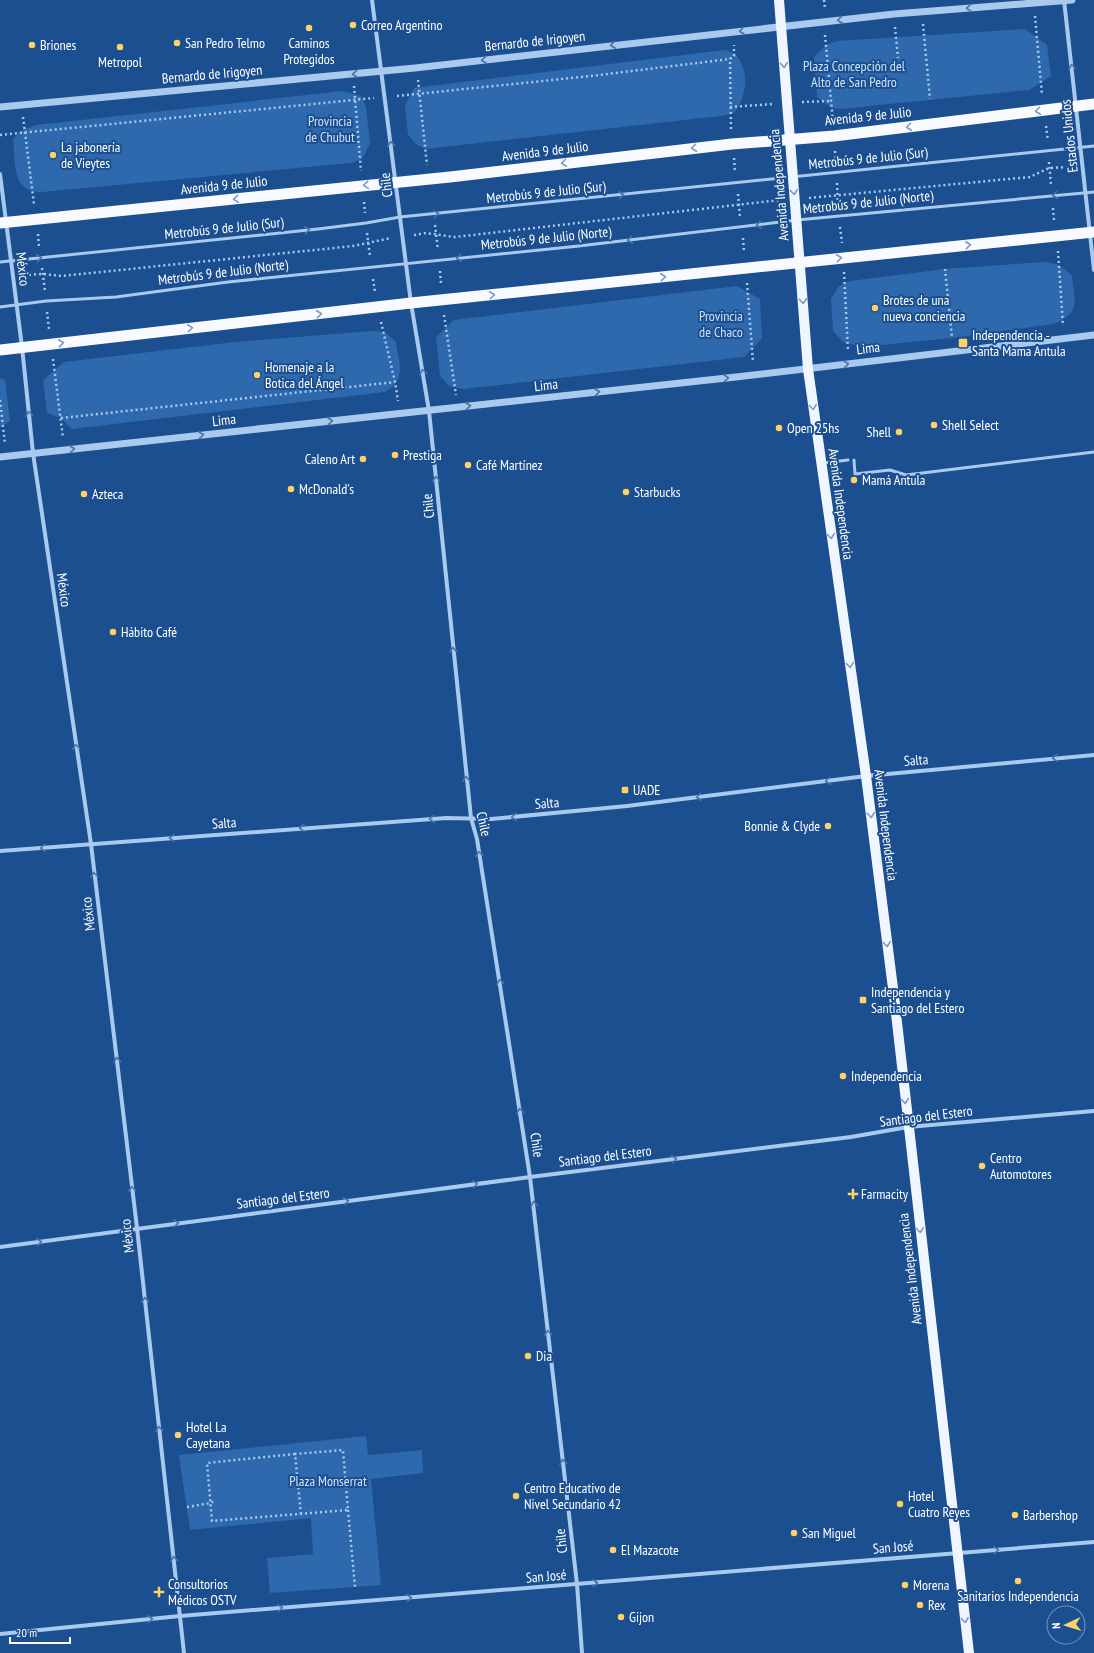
<svg xmlns="http://www.w3.org/2000/svg" width="1094" height="1653" font-family="'PT Sans Narrow',sans-serif">
	<style>
		.green { fill: #2e69ad }
		.lines { fill: none; stroke-linecap: round; stroke-linejoin: round }
		.path { stroke: #a9c9ee; stroke-width: 2.5; stroke-dasharray: 2 3; stroke-linecap: butt }
		.service { stroke: #a9c9ee; stroke-width: 3 }
		.minor { stroke: #a9c9ee; stroke-width: 4 }
		.tertiary { stroke: #a9c9ee; stroke-width: 7 }
		.primary { stroke: #f0f6ff; stroke-width: 10 }
		.trunk { stroke: #f8faff; stroke-width: 11 }
		.oneway { stroke: #4674ac }
		.oneway2 { stroke: #7b9ac1 }
		.oneway3 { stroke: #7e9cc1 }
		.poi-dot { fill: #ffd166; stroke: #1b4f8f; stroke-width: 1.5 }
		.labels { text-anchor: middle; dominant-baseline: central; stroke-width: 4; stroke-linejoin: round; paint-order: stroke }
		.poi-label { font-size: 14px; fill: #fff; stroke: #1b4f8f; text-anchor: start }
		.street-label { font-size: 14px; fill: #fff; stroke: #1b4f8f }
		.park-label { font-size: 14px; fill: #cfe3fa; stroke: #1b4f8f }
	</style>
	<rect width="100%" height="100%" fill="#1b4f8f"/>
	<g class="green">
		<polygon points="1025,29 1047,45 1051,76 1029,90 840,109 832,108 817,97 814,57 826,45 837,41"/>
		<path d="M724 50C728 51 733 52 736 55 750 71 747 97 734 113L721 116 425 149 416 144 408 135 405 105 414 88Z"/>
		<path d="M343 91 361 96 366 107 370 144 362 159 351 163 42 192C11 192 16 164 13 140L20 131 36 125Z"/>
		<path d="M1042 262 1057 264 1072 275C1074 301 1082 313 1053 324L952 338 862 347 843 342 833 331 831 299 839 286 850 281 945 269Z"/>
		<polygon points="737,286 760,299 762,338 744,357 463,389 449,386 440,376 436,337 454,320"/>
		<path d="M372 331 385 332 396 342C399 363 407 380 385 392L72 429 61 418 47 413 43 380 64 362 235 342Z"/>
		<polygon points="0,378 5,380 10,421 0,427"/>
		<polygon points="366,1436 368,1455 422,1450 423,1473 371,1479 381,1585 270,1593 267,1558 313,1554 311,1518 190,1530 179,1455"/>
	</g>
	<g class="lines">
		<g class="path">
			<polyline points="824,0 825,8"/>
			<polyline points="1035,16 1042,95"/>
			<polyline points="923,24 930,99"/>
			<polyline points="895,27 898,58"/>
			<polyline points="825,35 833,122"/>
			<polyline points="418,80 427,165"/>
			<polyline points="354,86 361,171"/>
			<polyline points="397,96 591,76 730,59"/>
			<polyline points="802,102 831,101"/>
			<polyline points="730,107 773,104"/>
			<polyline points="23,117 34,204"/>
			<polyline points="1046,126 1048,141"/>
			<polyline points="731,129 730,59 734,56 734,45"/>
			<polyline points="0,135 374,98"/>
			<polyline points="835,151 836,162"/>
			<polyline points="734,158 735,171"/>
			<polyline points="1049,162 1051,185"/>
			<polyline points="837,183 838,206"/>
			<polyline points="738,194 740,217"/>
			<polyline points="809,198 1030,177 1049,168 1071,167"/>
			<polyline points="364,202 365,213"/>
			<polyline points="1053,208 1054,220"/>
			<polyline points="435,225 438,250"/>
			<polyline points="840,227 842,243"/>
			<polyline points="367,233 370,256"/>
			<polyline points="38,234 39,247"/>
			<polyline points="414,235 426,233 455,237 780,200"/>
			<polyline points="743,238 744,252"/>
			<polyline points="1058,251 1063,326"/>
			<polyline points="42,268 45,291"/>
			<polyline points="945,269 952,338"/>
			<polyline points="440,271 441,284"/>
			<polyline points="844,272 848,351"/>
			<polyline points="24,275 43,274 62,276 353,246 391,238"/>
			<polyline points="373,279 375,292"/>
			<polyline points="747,283 753,362"/>
			<polyline points="47,312 49,329"/>
			<polyline points="444,315 456,395"/>
			<polyline points="381,322 395,382 398,401"/>
			<polyline points="53,359 63,438"/>
			<polyline points="0,400 5,444"/>
			<polyline points="61,418 395,382"/>
			<polyline points="295,1454 207,1463 212,1521 348,1510 343,1450 295,1454 301,1514"/>
			<polyline points="187,1507 211,1503 215,1500"/>
			<polyline points="348,1510 355,1587"/>
		</g>
		<g class="service">
			<polyline points="0,262 318,229 366,223 400,217 1094,146"/>
			<polyline points="0,307 46,301 116,297 228,282 579,246 797,220 1094,192"/>
			<polyline points="854,460 855,474 890,470 906,475 1094,452"/>
			<polyline points="823,463 848,460"/>
		</g>
		<g class="minor">
			<polyline points="372,0 411,303 429,411 471,818 477,839 530,1177 577,1584 582,1653"/>
			<polyline points="1064,0 1094,270"/>
			<polyline points="0,174 22,347 33,453 91,844 137,1228 184,1653"/>
			<polyline points="0,851 446,818 491,819 627,806 866,776 1094,755"/>
			<polyline points="0,1247 530,1177 851,1137 908,1127 1094,1111"/>
			<polyline points="0,1634 180,1616 1094,1542"/>
		</g>
		<g class="tertiary">
			<polyline points="0,107 415,68 894,14 1072,0"/>
			<polyline points="0,457 736,377 1094,335"/>
		</g>
		<polyline class="primary" points="779,0 808,369 866,776 894,996 969,1653"/>
		<g class="trunk">
			<polyline points="0,223 450,177 732,144 834,136 1094,104"/>
			<polyline points="0,350 411,303 1094,232"/>
		</g>
	</g>
	<defs><path id="oneway-chevron" d="M-2-3.5L2.5 0L-2 3.5" fill="none" stroke-width="1.6" stroke-linecap="round" stroke-linejoin="round"/></defs>
	<g class="oneway">
		<use href="#oneway-chevron" transform="translate(969 8) rotate(175)"/>
		<use href="#oneway-chevron" transform="translate(840 20) rotate(174)"/>
		<use href="#oneway-chevron" transform="translate(742 31) rotate(173)"/>
		<use href="#oneway-chevron" transform="translate(613 45) rotate(174)"/>
		<use href="#oneway-chevron" transform="translate(484 60) rotate(174)"/>
		<use href="#oneway-chevron" transform="translate(1072 67) rotate(-97)"/>
		<use href="#oneway-chevron" transform="translate(355 74) rotate(174)"/>
		<use href="#oneway-chevron" transform="translate(391 144) rotate(-98)"/>
		<use href="#oneway-chevron" transform="translate(621 195) rotate(-6)"/>
		<use href="#oneway-chevron" transform="translate(1055 195) rotate(174)"/>
		<use href="#oneway-chevron" transform="translate(436 214) rotate(-5)"/>
		<use href="#oneway-chevron" transform="translate(759 225) rotate(173)"/>
		<use href="#oneway-chevron" transform="translate(307 230) rotate(-6)"/>
		<use href="#oneway-chevron" transform="translate(630 240) rotate(173)"/>
		<use href="#oneway-chevron" transform="translate(39 258) rotate(-6)"/>
		<use href="#oneway-chevron" transform="translate(459 258) rotate(174)"/>
		<use href="#oneway-chevron" transform="translate(846 364) rotate(-7)"/>
		<use href="#oneway-chevron" transform="translate(423 372) rotate(-99)"/>
		<use href="#oneway-chevron" transform="translate(726 378) rotate(-6)"/>
		<use href="#oneway-chevron" transform="translate(597 392) rotate(-6)"/>
		<use href="#oneway-chevron" transform="translate(468 406) rotate(-6)"/>
		<use href="#oneway-chevron" transform="translate(29 414) rotate(-96)"/>
		<use href="#oneway-chevron" transform="translate(330 421) rotate(-6)"/>
		<use href="#oneway-chevron" transform="translate(201 435) rotate(-6)"/>
		<use href="#oneway-chevron" transform="translate(72 449) rotate(-6)"/>
		<use href="#oneway-chevron" transform="translate(436 479) rotate(-96)"/>
		<use href="#oneway-chevron" transform="translate(453 650) rotate(-96)"/>
		<use href="#oneway-chevron" transform="translate(76 747) rotate(-98)"/>
		<use href="#oneway-chevron" transform="translate(1055 758) rotate(175)"/>
		<use href="#oneway-chevron" transform="translate(466 779) rotate(-96)"/>
		<use href="#oneway-chevron" transform="translate(828 781) rotate(173)"/>
		<use href="#oneway-chevron" transform="translate(699 797) rotate(173)"/>
		<use href="#oneway-chevron" transform="translate(514 817) rotate(175)"/>
		<use href="#oneway-chevron" transform="translate(432 819) rotate(176)"/>
		<use href="#oneway-chevron" transform="translate(302 828) rotate(176)"/>
		<use href="#oneway-chevron" transform="translate(172 838) rotate(176)"/>
		<use href="#oneway-chevron" transform="translate(43 848) rotate(175)"/>
		<use href="#oneway-chevron" transform="translate(479 854) rotate(-99)"/>
		<use href="#oneway-chevron" transform="translate(94 875) rotate(-97)"/>
		<use href="#oneway-chevron" transform="translate(500 982) rotate(-99)"/>
		<use href="#oneway-chevron" transform="translate(117 1060) rotate(-97)"/>
		<use href="#oneway-chevron" transform="translate(520 1111) rotate(-99)"/>
		<use href="#oneway-chevron" transform="translate(674 1159) rotate(-7)"/>
		<use href="#oneway-chevron" transform="translate(475 1184) rotate(-7)"/>
		<use href="#oneway-chevron" transform="translate(132 1189) rotate(-97)"/>
		<use href="#oneway-chevron" transform="translate(346 1201) rotate(-7)"/>
		<use href="#oneway-chevron" transform="translate(534 1204) rotate(-96)"/>
		<use href="#oneway-chevron" transform="translate(176 1223) rotate(-7)"/>
		<use href="#oneway-chevron" transform="translate(39 1242) rotate(-8)"/>
		<use href="#oneway-chevron" transform="translate(145 1300) rotate(-96)"/>
		<use href="#oneway-chevron" transform="translate(548 1333) rotate(-96)"/>
		<use href="#oneway-chevron" transform="translate(159 1429) rotate(-96)"/>
		<use href="#oneway-chevron" transform="translate(563 1462) rotate(-96)"/>
		<use href="#oneway-chevron" transform="translate(996 1550) rotate(-5)"/>
		<use href="#oneway-chevron" transform="translate(174 1559) rotate(-96)"/>
		<use href="#oneway-chevron" transform="translate(595 1583) rotate(-5)"/>
		<use href="#oneway-chevron" transform="translate(409 1598) rotate(-5)"/>
		<use href="#oneway-chevron" transform="translate(280 1608) rotate(-5)"/>
		<use href="#oneway-chevron" transform="translate(150 1619) rotate(-7)"/>
	</g>
	<g class="oneway2">
		<use href="#oneway-chevron" transform="translate(784 65) rotate(86)"/>
		<use href="#oneway-chevron" transform="translate(794 192) rotate(83)"/>
		<use href="#oneway-chevron" transform="translate(803 301) rotate(86)"/>
		<use href="#oneway-chevron" transform="translate(813 407) rotate(82)"/>
		<use href="#oneway-chevron" transform="translate(831 536) rotate(82)"/>
		<use href="#oneway-chevron" transform="translate(850 665) rotate(82)"/>
		<use href="#oneway-chevron" transform="translate(871 815) rotate(83)"/>
		<use href="#oneway-chevron" transform="translate(887 944) rotate(83)"/>
		<use href="#oneway-chevron" transform="translate(905 1101) rotate(84)"/>
		<use href="#oneway-chevron" transform="translate(920 1230) rotate(83)"/>
		<use href="#oneway-chevron" transform="translate(965 1620) rotate(83)"/>
	</g>
	<g class="oneway3">
		<use href="#oneway-chevron" transform="translate(1038 111) rotate(173)"/>
		<use href="#oneway-chevron" transform="translate(909 127) rotate(173)"/>
		<use href="#oneway-chevron" transform="translate(694 148) rotate(173)"/>
		<use href="#oneway-chevron" transform="translate(564 163) rotate(173)"/>
		<use href="#oneway-chevron" transform="translate(366 185) rotate(175)"/>
		<use href="#oneway-chevron" transform="translate(236 199) rotate(174)"/>
		<use href="#oneway-chevron" transform="translate(968 245) rotate(-6)"/>
		<use href="#oneway-chevron" transform="translate(839 258) rotate(-6)"/>
		<use href="#oneway-chevron" transform="translate(663 277) rotate(-6)"/>
		<use href="#oneway-chevron" transform="translate(492 295) rotate(-6)"/>
		<use href="#oneway-chevron" transform="translate(319 314) rotate(-6)"/>
		<use href="#oneway-chevron" transform="translate(190 328) rotate(-6)"/>
		<use href="#oneway-chevron" transform="translate(61 343) rotate(-6)"/>
	</g>
	<g class="poi-dot">
		<circle cx="353" cy="25" r="4"/>
		<circle cx="309" cy="28" r="4"/>
		<circle cx="177" cy="43" r="4"/>
		<circle cx="32" cy="45" r="4"/>
		<circle cx="120" cy="47" r="4"/>
		<circle cx="53" cy="155" r="4"/>
		<circle cx="875" cy="308" r="4"/>
		<rect x="958" y="338" width="10" height="10" rx="2"/>
		<circle cx="257" cy="375" r="4"/>
		<circle cx="934" cy="425" r="4"/>
		<circle cx="779" cy="428" r="4"/>
		<circle cx="899" cy="432" r="4"/>
		<circle cx="395" cy="455" r="4"/>
		<circle cx="363" cy="459" r="4"/>
		<circle cx="468" cy="465" r="4"/>
		<circle cx="854" cy="480" r="4"/>
		<circle cx="291" cy="489" r="4"/>
		<circle cx="626" cy="492" r="4"/>
		<circle cx="84" cy="494" r="4"/>
		<circle cx="113" cy="632" r="4"/>
		<rect x="621" y="786" width="8" height="8" rx="2"/>
		<circle cx="828" cy="826" r="4"/>
		<rect x="859" y="996" width="8" height="8" rx="2"/>
		<circle cx="843" cy="1076" r="4"/>
		<circle cx="982" cy="1166" r="4"/>
		<path d="M851 1188h4v4h4v4h-4v4h-4v-4h-4v-4h4z"/>
		<circle cx="528" cy="1356" r="4"/>
		<circle cx="178" cy="1435" r="4"/>
		<circle cx="516" cy="1496" r="4"/>
		<circle cx="900" cy="1504" r="4"/>
		<circle cx="1015" cy="1515" r="4"/>
		<circle cx="794" cy="1533" r="4"/>
		<circle cx="613" cy="1550" r="4"/>
		<circle cx="1018" cy="1581" r="4"/>
		<circle cx="905" cy="1585" r="4"/>
		<path d="M157 1586h4v4h4v4h-4v4h-4v-4h-4v-4h4z"/>
		<circle cx="920" cy="1605" r="4"/>
		<circle cx="621" cy="1617" r="4"/>
	</g>
	<g class="labels">
		<g class="poi-label">
			<text x="361" y="25">Correo Argentino</text>
			<text x="185" y="43">San Pedro Telmo</text>
			<text x="309" y="43" text-anchor="middle">Caminos<tspan x="309" dy="16">Protegidos</tspan></text>
			<text x="40" y="45">Briones</text>
			<text x="120" y="62" text-anchor="middle">Metropol</text>
			<text x="61" y="147">La jabonería<tspan x="61" dy="16">de Vieytes</tspan></text>
			<text x="883" y="300">Brotes de una<tspan x="883" dy="16">nueva conciencia</tspan></text>
			<text x="972" y="335">Independencia -<tspan x="972" dy="16">Santa Mama Antula</tspan></text>
			<text x="265" y="367">Homenaje a la<tspan x="265" dy="16">Botica del Ángel</tspan></text>
			<text x="942" y="425">Shell Select</text>
			<text x="787" y="428">Open 25hs</text>
			<text x="891" y="432" text-anchor="end">Shell</text>
			<text x="403" y="455">Prestiga</text>
			<text x="355" y="459" text-anchor="end">Caleno Art</text>
			<text x="476" y="465">Café Martínez</text>
			<text x="862" y="480">Mamá Antula</text>
			<text x="299" y="489">McDonald's</text>
			<text x="634" y="492">Starbucks</text>
			<text x="92" y="494">Azteca</text>
			<text x="121" y="632">Hábito Café</text>
			<text x="633" y="790">UADE</text>
			<text x="820" y="826" text-anchor="end">Bonnie &amp; Clyde</text>
			<text x="871" y="992">Independencia y<tspan x="871" dy="16">Santiago del Estero</tspan></text>
			<text x="851" y="1076">Independencia</text>
			<text x="990" y="1158">Centro<tspan x="990" dy="16">Automotores</tspan></text>
			<text x="861" y="1194">Farmacity</text>
			<text x="536" y="1356">Dia</text>
			<text x="186" y="1427">Hotel La<tspan x="186" dy="16">Cayetana</tspan></text>
			<text x="524" y="1488">Centro Educativo de<tspan x="524" dy="16">Nivel Secundario 42</tspan></text>
			<text x="908" y="1496">Hotel<tspan x="908" dy="16">Cuatro Reyes</tspan></text>
			<text x="1023" y="1515">Barbershop</text>
			<text x="802" y="1533">San Miguel</text>
			<text x="621" y="1550">El Mazacote</text>
			<text x="168" y="1584">Consultorios<tspan x="168" dy="16">Médicos OSTV</tspan></text>
			<text x="913" y="1585">Morena</text>
			<text x="1018" y="1596" text-anchor="middle">Sanitarios Independencia</text>
			<text x="928" y="1605">Rex</text>
			<text x="629" y="1617">Gijon</text>
		</g>
		<g class="street-label">
			<text transform="translate(535 41) rotate(-6)">Bernardo de Irigoyen</text>
			<text transform="translate(212 74) rotate(-5)">Bernardo de Irigoyen</text>
			<text transform="translate(868 116) rotate(-6)">Avenida 9 de Julio</text>
			<text transform="translate(1069 136) rotate(-96)">Estados Unidos</text>
			<text transform="translate(545 151) rotate(-7)">Avenida 9 de Julio</text>
			<text transform="translate(868 158) rotate(-6)">Metrobús 9 de Julio (Sur)</text>
			<text transform="translate(224 185) rotate(-6)">Avenida 9 de Julio</text>
			<text transform="translate(386 185) rotate(-97)">Chile</text>
			<text transform="translate(779 185) rotate(-95)">Avenida Independencia</text>
			<text transform="translate(546 192) rotate(-6)">Metrobús 9 de Julio (Sur)</text>
			<text transform="translate(868 202) rotate(-6)">Metrobús 9 de Julio (Norte)</text>
			<text transform="translate(224 228) rotate(-6)">Metrobús 9 de Julio (Sur)</text>
			<text transform="translate(546 238) rotate(-6)">Metrobús 9 de Julio (Norte)</text>
			<text transform="translate(23 269) rotate(83)">México</text>
			<text transform="translate(223 272) rotate(-7)">Metrobús 9 de Julio (Norte)</text>
			<text transform="translate(868 348) rotate(-7)">Lima</text>
			<text transform="translate(546 385) rotate(-6)">Lima</text>
			<text transform="translate(224 420) rotate(-6)">Lima</text>
			<text transform="translate(841 504) rotate(82)">Avenida Independencia</text>
			<text transform="translate(428 506) rotate(-96)">Chile</text>
			<text transform="translate(64 590) rotate(82)">México</text>
			<text transform="translate(916 760) rotate(-5)">Salta</text>
			<text transform="translate(547 803) rotate(-5)">Salta</text>
			<text transform="translate(224 823) rotate(-4)">Salta</text>
			<text transform="translate(484 824) rotate(77)">Chile</text>
			<text transform="translate(886 825) rotate(83)">Avenida Independencia</text>
			<text transform="translate(88 914) rotate(-97)">México</text>
			<text transform="translate(926 1116) rotate(-7)">Santiago del Estero</text>
			<text transform="translate(537 1145) rotate(81)">Chile</text>
			<text transform="translate(605 1156) rotate(-7)">Santiago del Estero</text>
			<text transform="translate(283 1198) rotate(-7)">Santiago del Estero</text>
			<text transform="translate(127 1236) rotate(-97)">México</text>
			<text transform="translate(910 1269) rotate(-97)">Avenida Independencia</text>
			<text transform="translate(561 1541) rotate(-96)">Chile</text>
			<text transform="translate(893 1547) rotate(-5)">San José</text>
			<text transform="translate(546 1576) rotate(-5)">San José</text>
		</g>
		<g class="park-label">
			<text x="854" y="66">Plaza Concepción del<tspan x="854" dy="16">Alto de San Pedro</tspan></text>
			<text x="330" y="121">Provincia<tspan x="330" dy="16">de Chubut</tspan></text>
			<text x="721" y="316">Provincia<tspan x="721" dy="16">de Chaco</tspan></text>
			<text x="328" y="1481">Plaza Monserrat</text>
		</g>
	</g>
	<g transform="translate(1066 1625) rotate(266)"><circle r="19" fill="#1b4f8f" stroke="#7695bc"/>
	<path d="M0-3L7 15L0 10L-7 15Z" fill="#ffd166"/>
	<text y="-6" font-size="11" font-weight="bold" text-anchor="middle" fill="#ffffff">N</text>
	</g>
	<path d="M10 1637v6h60v-6" fill="none" stroke="#ffffff" stroke-width="2"/>
	<text x="16" y="1637" font-size="12" fill="#ffffff" stroke="#1b4f8f" stroke-width="3" paint-order="stroke">20 m</text>
</svg>
